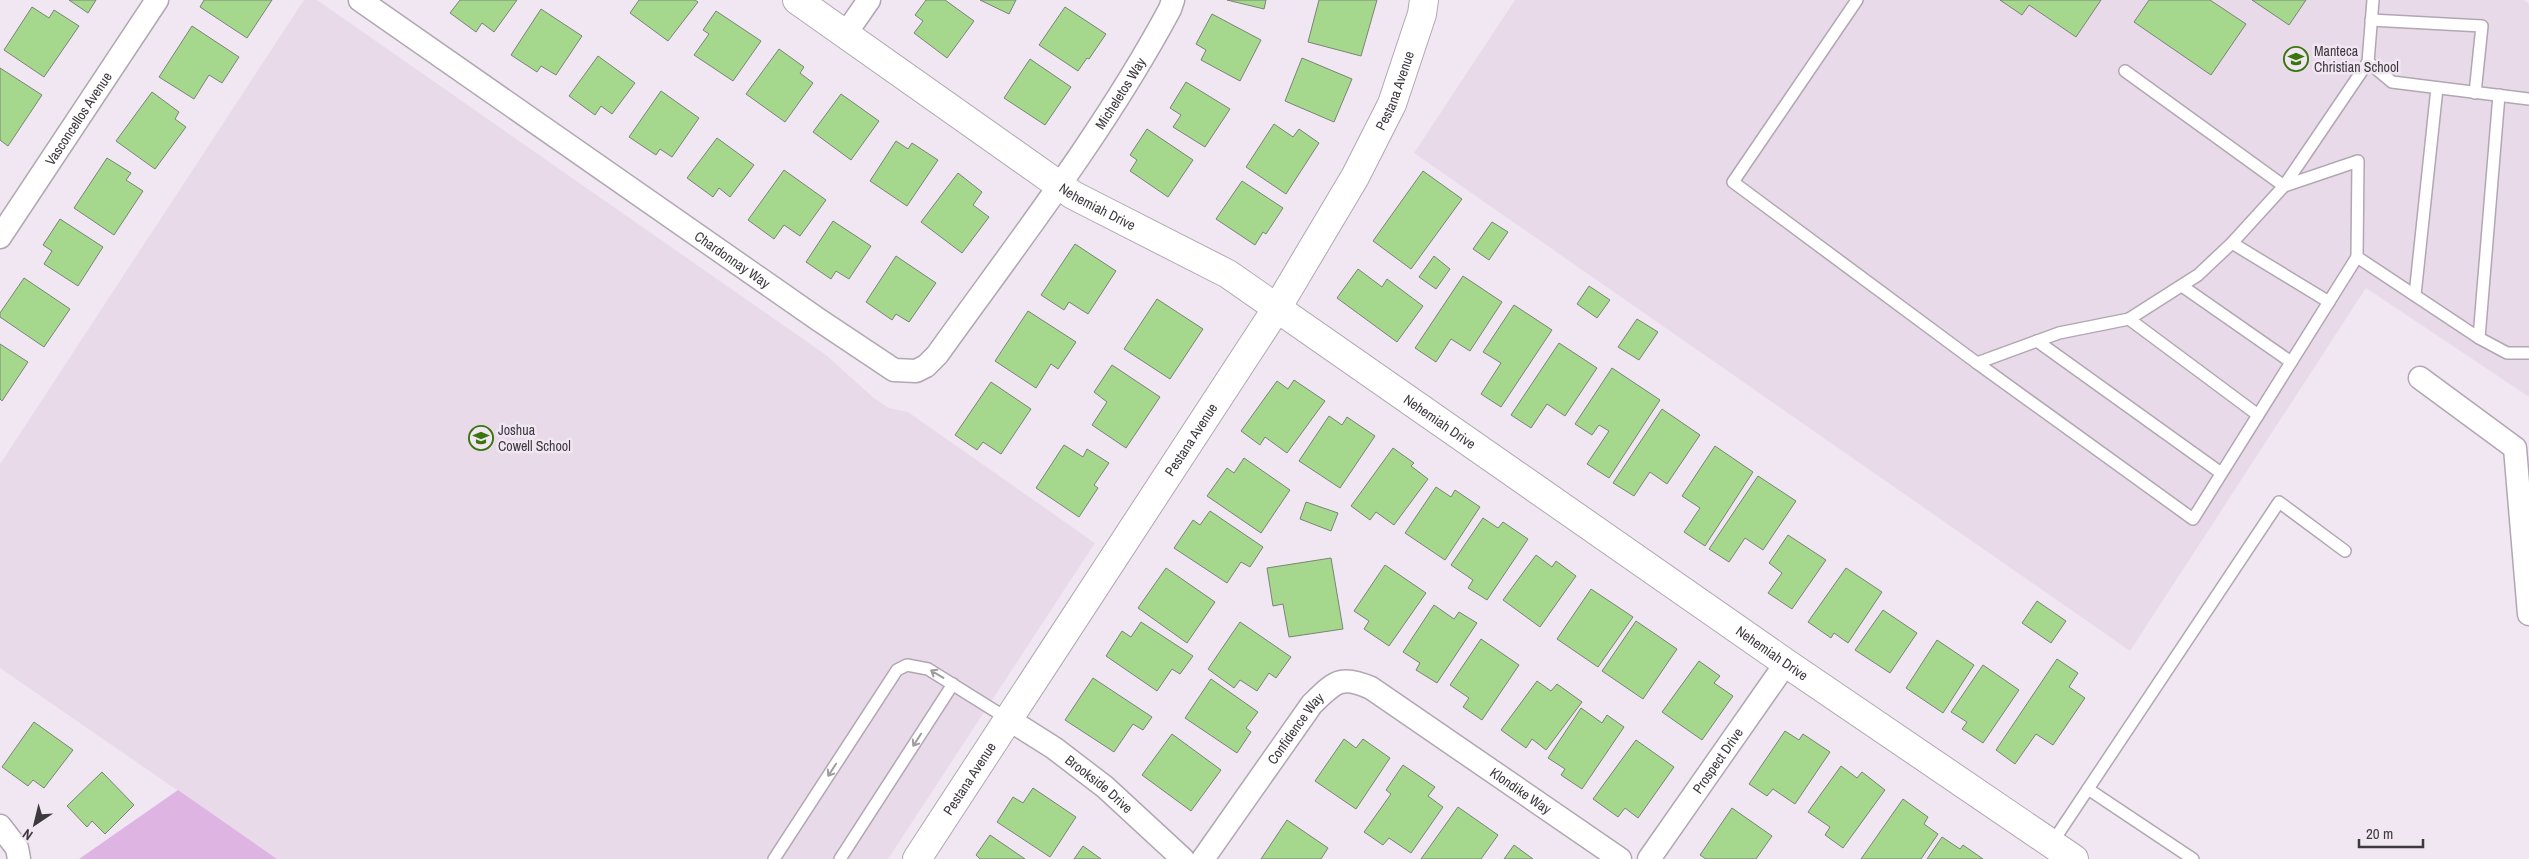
<svg xmlns="http://www.w3.org/2000/svg" width="2529" height="859" font-family="'Archivo Narrow',sans-serif">
	<style>
		.built { fill: #e9daea }
		.green { fill: #deb4e3 }
		.building { fill: #a5d88c; stroke: #7b8378 }
		.lines { fill: none; stroke-linecap: round; stroke-linejoin: round }
		.service-casing { stroke: #b1a7b2; stroke-width: 14 }
		.minor-casing { stroke: #b1a7b2; stroke-width: 25 }
		.tertiary-casing { stroke: #b1a7b2; stroke-width: 30 }
		.service { stroke: #fff; stroke-width: 11 }
		.minor { stroke: #fff; stroke-width: 22 }
		.tertiary { stroke: #fff; stroke-width: 28 }
		.oneway { stroke: #9e9c9e }
		.labels { text-anchor: middle; dominant-baseline: central; stroke-width: 5; stroke-linejoin: round; paint-order: stroke }
		.poi-label { font-size: 14px; fill: #3d393e; stroke: #f1e7f2; text-anchor: start }
		.street-label { font-size: 14px; fill: #3d393e; stroke: #f1e7f2 }
	</style>
	<rect width="100%" height="100%" fill="#f1e7f2"/>
	<g class="built">
		<polygon points="304,0 317,0 826,355 874,398 889,408 908,412 1095,543 888,859 277,859 0,668 0,464"/>
		<polygon points="1515,0 2524,0 2529,4 2529,397 2366,288 2130,651 1414,153"/>
	</g>
	<polygon class="green" points="178,790 277,859 79,859"/>
	<g class="building">
		<polygon points="69,0 96,0 88,13"/>
		<polygon points="204,0 272,0 247,38 200,7"/>
		<polygon points="460,0 517,0 494,32 482,23 476,32 450,13"/>
		<polygon points="639,0 695,0 698,2 668,41 630,13"/>
		<polygon points="926,0 945,0 974,21 947,58 914,33 923,21 915,15"/>
		<polygon points="980,0 1016,0 1009,14"/>
		<polygon points="1227,0 1266,0 1264,9"/>
		<polygon points="1319,0 1377,0 1361,56 1308,42"/>
		<polygon points="2000,0 2101,0 2076,37 2029,5 2022,15"/>
		<polygon points="2149,0 2210,0 2246,24 2211,75 2134,22"/>
		<polygon points="2252,0 2306,0 2289,25"/>
		<polygon points="32,7 49,18 54,10 79,26 44,77 4,50"/>
		<polygon points="1065,7 1106,34 1089,59 1087,58 1078,71 1039,45"/>
		<polygon points="541,9 582,36 556,75 541,66 537,72 511,55"/>
		<polygon points="716,11 761,41 733,81 694,55 709,34 703,30"/>
		<polygon points="1212,14 1261,40 1240,81 1201,60 1206,50 1196,44"/>
		<polygon points="192,26 239,57 222,83 209,75 194,99 159,77"/>
		<polygon points="779,49 804,67 800,73 813,83 785,122 746,94"/>
		<polygon points="598,56 635,83 612,114 601,106 595,115 569,96"/>
		<polygon points="1302,58 1352,79 1334,122 1285,101"/>
		<polygon points="1030,59 1071,87 1045,125 1004,98"/>
		<polygon points="0,68 42,95 8,146 0,140"/>
		<polygon points="1186,82 1230,109 1205,147 1173,127 1181,115 1170,108"/>
		<polygon points="661,91 699,118 672,157 660,149 656,155 629,137"/>
		<polygon points="152,92 179,112 175,119 186,127 155,169 116,141"/>
		<polygon points="841,94 879,121 851,160 813,132"/>
		<polygon points="1274,124 1293,137 1299,129 1319,143 1286,194 1246,167"/>
		<polygon points="1147,129 1193,160 1168,197 1130,171 1137,160 1130,155"/>
		<polygon points="717,138 754,165 730,197 719,188 713,197 687,178"/>
		<polygon points="896,141 908,149 912,143 938,160 907,206 870,181"/>
		<polygon points="107,158 131,173 126,180 143,191 114,235 74,208"/>
		<polygon points="784,170 826,200 800,236 784,225 774,239 748,220"/>
		<polygon points="1423,171 1462,199 1411,269 1373,241"/>
		<polygon points="958,173 982,192 973,205 989,217 962,253 921,222"/>
		<polygon points="1242,181 1283,208 1266,234 1263,232 1255,245 1216,219"/>
		<polygon points="60,219 103,247 78,286 44,264 52,251 43,245"/>
		<polygon points="833,221 871,246 849,279 836,271 831,279 806,262"/>
		<polygon points="1492,222 1508,232 1489,260 1473,249"/>
		<polygon points="1075,244 1116,271 1088,314 1069,302 1064,310 1041,295"/>
		<polygon points="896,256 936,283 909,322 896,314 892,320 866,302"/>
		<polygon points="1434,256 1450,269 1436,289 1419,277"/>
		<polygon points="1358,269 1382,287 1387,279 1423,306 1397,342 1337,298"/>
		<polygon points="1463,276 1502,302 1470,351 1451,339 1436,362 1415,348"/>
		<polygon points="24,278 70,309 44,347 0,317 0,313"/>
		<polygon points="1589,286 1610,300 1597,318 1577,304"/>
		<polygon points="1157,299 1203,329 1170,379 1124,349"/>
		<polygon points="1514,305 1552,330 1501,407 1481,394 1501,363 1483,352"/>
		<polygon points="1028,311 1076,342 1058,369 1051,364 1036,388 995,361"/>
		<polygon points="1637,319 1658,332 1639,360 1618,347"/>
		<polygon points="1559,343 1597,368 1565,416 1547,404 1531,428 1511,415"/>
		<polygon points="0,344 28,362 2,401 0,399"/>
		<polygon points="1112,365 1160,397 1126,448 1092,425 1107,402 1094,392"/>
		<polygon points="1612,368 1660,400 1609,478 1587,464 1609,431 1599,425 1592,435 1575,424"/>
		<polygon points="1294,380 1325,401 1287,453 1265,437 1260,445 1241,431 1277,381 1288,389"/>
		<polygon points="991,382 1031,409 1001,454 983,442 977,450 955,435"/>
		<polygon points="1662,409 1700,435 1667,484 1650,472 1634,496 1613,483"/>
		<polygon points="1329,416 1342,425 1347,417 1375,436 1340,488 1299,461"/>
		<polygon points="1064,445 1083,457 1087,449 1109,463 1094,485 1098,488 1079,517 1036,488"/>
		<polygon points="1715,446 1753,472 1705,546 1684,532 1700,508 1682,496"/>
		<polygon points="1393,448 1414,463 1411,466 1428,479 1394,525 1376,512 1370,520 1351,506"/>
		<polygon points="1244,458 1290,490 1261,533 1207,496 1227,468 1234,473"/>
		<polygon points="1758,476 1796,501 1763,550 1745,538 1729,562 1709,549"/>
		<polygon points="1436,487 1451,497 1455,490 1480,507 1445,560 1405,533"/>
		<polygon points="1306,502 1338,513 1331,531 1300,519"/>
		<polygon points="1210,511 1263,547 1250,567 1241,562 1227,583 1174,548 1193,520 1200,525"/>
		<polygon points="1483,518 1498,528 1503,522 1528,539 1487,600 1468,588 1473,580 1451,565"/>
		<polygon points="1788,535 1826,560 1792,609 1768,593 1782,573 1769,563"/>
		<polygon points="1536,555 1552,567 1556,561 1576,576 1540,627 1503,600"/>
		<polygon points="1331,558 1343,629 1289,637 1283,604 1273,606 1267,568"/>
		<polygon points="1385,565 1426,593 1389,646 1364,629 1369,621 1354,611"/>
		<polygon points="1166,568 1215,602 1187,643 1138,608"/>
		<polygon points="1846,568 1882,592 1848,643 1834,633 1831,638 1808,622"/>
		<polygon points="1591,589 1633,617 1598,667 1557,639"/>
		<polygon points="2037,601 2066,621 2051,643 2022,623"/>
		<polygon points="1434,605 1454,619 1459,612 1477,623 1437,683 1416,670 1420,663 1403,652"/>
		<polygon points="1883,610 1917,633 1890,673 1855,650"/>
		<polygon points="1636,621 1677,649 1643,699 1602,671"/>
		<polygon points="1141,622 1193,656 1180,674 1172,669 1157,691 1106,656 1122,631 1131,637"/>
		<polygon points="1240,622 1291,657 1276,678 1269,673 1257,691 1240,680 1234,688 1208,669"/>
		<polygon points="1481,639 1519,665 1482,720 1463,707 1469,698 1450,685"/>
		<polygon points="1937,640 1974,665 1943,713 1906,688"/>
		<polygon points="2057,659 2078,673 2069,687 2085,698 2053,745 2036,734 2015,764 1996,750"/>
		<polygon points="1699,661 1720,676 1714,683 1733,696 1702,740 1662,712"/>
		<polygon points="1983,665 2019,690 1983,743 1962,729 1967,722 1951,712"/>
		<polygon points="1093,678 1152,717 1143,730 1133,724 1114,752 1065,720"/>
		<polygon points="1211,679 1258,712 1246,728 1251,732 1237,753 1185,718"/>
		<polygon points="1537,681 1551,691 1557,684 1582,702 1546,750 1532,739 1526,748 1501,730"/>
		<polygon points="1581,708 1602,723 1607,715 1624,727 1582,789 1561,775 1565,769 1548,758"/>
		<polygon points="34,722 73,750 44,788 33,780 28,786 2,767"/>
		<polygon points="1785,731 1799,740 1803,734 1830,752 1795,804 1773,789 1767,796 1749,784"/>
		<polygon points="1172,734 1221,770 1191,811 1142,775"/>
		<polygon points="1344,739 1356,748 1363,739 1390,758 1356,809 1315,781"/>
		<polygon points="1636,740 1674,767 1638,818 1625,808 1618,817 1593,799"/>
		<polygon points="1403,765 1435,787 1428,796 1443,807 1411,853 1389,838 1383,845 1364,832 1391,794 1386,790"/>
		<polygon points="1841,766 1857,778 1862,772 1885,790 1843,848 1825,835 1830,827 1808,812"/>
		<polygon points="102,772 134,805 105,834 92,821 87,827 67,806"/>
		<polygon points="1033,788 1076,817 1050,857 997,822 1013,797 1023,803"/>
		<polygon points="1903,799 1928,817 1924,824 1938,834 1921,859 1861,859"/>
		<polygon points="1458,807 1498,835 1481,859 1421,859"/>
		<polygon points="1732,808 1772,836 1756,859 1706,859 1700,855"/>
		<polygon points="1287,820 1328,848 1321,859 1261,859"/>
		<polygon points="990,835 1025,859 980,859 976,855"/>
		<polygon points="1942,837 1960,849 1963,845 1983,859 1927,859"/>
		<polygon points="1514,845 1533,859 1504,859"/>
		<polygon points="1083,846 1101,859 1074,859"/>
	</g>
	<g class="lines">
		<defs>
			<g id="service">
				<polyline points="1857,0 1733,182 1977,363"/>
				<polyline points="2371,20 2482,26 2475,93"/>
				<polyline points="2368,62 2392,82 2529,99"/>
				<polyline points="2125,71 2284,186 2232,243 2198,275 2129,319 2059,333 1977,363 2193,519 2357,257 2479,338 2507,353 2529,353"/>
				<polyline points="2284,186 2368,62 2373,0"/>
				<polyline points="2284,186 2358,161 2357,257"/>
				<polyline points="2232,243 2329,302"/>
				<polyline points="2182,286 2291,362"/>
				<polyline points="2415,295 2437,88"/>
				<polyline points="2129,319 2258,415"/>
				<polyline points="2479,338 2499,95"/>
				<polyline points="2037,341 2221,473"/>
				<polyline points="2088,789 2193,859"/>
				<polyline points="2052,843 2279,502 2345,551"/>
				<polyline points="774,859 897,670 907,665 928,669 1008,719"/>
				<polyline points="840,859 953,684"/>
			</g>
			<g id="minor">
				<path id="s1" d="M360 0 819 320 894 370 916 371 926 366 937 355C1018 242 1104 132 1170 9L1173 0"/>
				<polyline points="846,33 869,0"/>
				<path id="s2" d="M0 237 157 0"/>
				<polyline points="2420,378 2515,448 2529,614"/>
				<path id="s3" d="M1008 719 1054 748 1105 787 1183 859"/>
				<polyline points="0,826 17,848 19,859"/>
				<path id="s4" d="M1203 859 1312 704C1334 683 1340 674 1371 688L1620 859"/>
				<path id="s5" d="M1649 859 1786 663"/>
			</g>
			<g id="tertiary">
				<path id="s6" d="M797 0 1073 195 1228 274 1786 663 2074 859"/>
				<path id="s7" d="M917 859 1277 308 1355 177 1392 104 1422 14 1424 0"/>
			</g>
		</defs>
		<use href="#service" class="service-casing"/>
		<use href="#minor" class="minor-casing"/>
		<use href="#tertiary" class="tertiary-casing"/>
		<use href="#service" class="service"/>
		<use href="#minor" class="minor"/>
		<use href="#tertiary" class="tertiary"/>
	</g>
	<defs><path id="oneway-shaft" d="M-6 0H5M1.5-3L5.5 0L1.5 3" fill="none" stroke-width="1.6" stroke-linecap="round" stroke-linejoin="round" transform="scale(1.25)"/></defs>
	<g class="oneway">
		<use href="#oneway-shaft" transform="translate(937 674) rotate(-149)"/>
		<use href="#oneway-shaft" transform="translate(917 740) rotate(123)"/>
		<use href="#oneway-shaft" transform="translate(832 770) rotate(123)"/>
	</g>
	<defs>
		<symbol id="school-ring" viewBox="-11 -11 22 22"><circle r="9.5" fill="#f1e7f2" stroke="#3a760d" stroke-width="1.5"/><path d="M0-5L7-2L0 1L-7-2ZM-4 1L0 2.5L4 1V4Q0 6-4 4Z" fill="#3a760d"/></symbol>
	</defs>
	<g fill-rule="evenodd">
		<use href="#school-ring" x="2282" y="45" width="28" height="28"/>
		<use href="#school-ring" x="467" y="424" width="28" height="28"/>
	</g>
	<g class="labels">
		<g class="poi-label">
			<text x="2314" y="51">Manteca<tspan x="2314" dy="16">Christian School</tspan></text>
			<text x="498" y="430">Joshua<tspan x="498" dy="16">Cowell School</tspan></text>
		</g>
		<g class="street-label">
			<text stroke="none"><textPath href="#s7" startOffset="906">Pestana Avenue</textPath></text>
			<text stroke="none"><textPath href="#s1" startOffset="1018">Micheletos Way</textPath></text>
			<text stroke="none"><textPath href="#s2" startOffset="142">Vasconcellos Avenue</textPath></text>
			<text stroke="none"><textPath href="#s6" startOffset="365">Nehemiah Drive</textPath></text>
			<text stroke="none"><textPath href="#s1" startOffset="454">Chardonnay Way</textPath></text>
			<text stroke="none"><textPath href="#s6" startOffset="770">Nehemiah Drive</textPath></text>
			<text stroke="none"><textPath href="#s7" startOffset="501">Pestana Avenue</textPath></text>
			<text stroke="none"><textPath href="#s6" startOffset="1175">Nehemiah Drive</textPath></text>
			<text stroke="none"><textPath href="#s4" startOffset="160">Confidence Way</textPath></text>
			<text stroke="none"><textPath href="#s5" startOffset="120">Prospect Drive</textPath></text>
			<text stroke="none"><textPath href="#s7" startOffset="96">Pestana Avenue</textPath></text>
			<text stroke="none"><textPath href="#s3" startOffset="112">Brookside Drive</textPath></text>
			<text stroke="none"><textPath href="#s4" startOffset="439">Klondike Way</textPath></text>
		</g>
	</g>
	<g transform="translate(35 824) rotate(215)" stroke="#f1e7f2" stroke-width="4" paint-order="stroke">
	<path d="M0-4L9 19L0 12L-9 19Z" fill="#3d393e"/>
	<text y="-8" font-size="14" font-weight="bold" text-anchor="middle" fill="#3d393e">N</text>
	</g>
	<path d="M2359 839v8h64v-8" fill="none" stroke="#3d393e" stroke-width="2.5"/>
	<text x="2366" y="839" font-size="15" fill="#3d393e" stroke="#f1e7f2" stroke-width="4" paint-order="stroke">20 m</text>
</svg>
